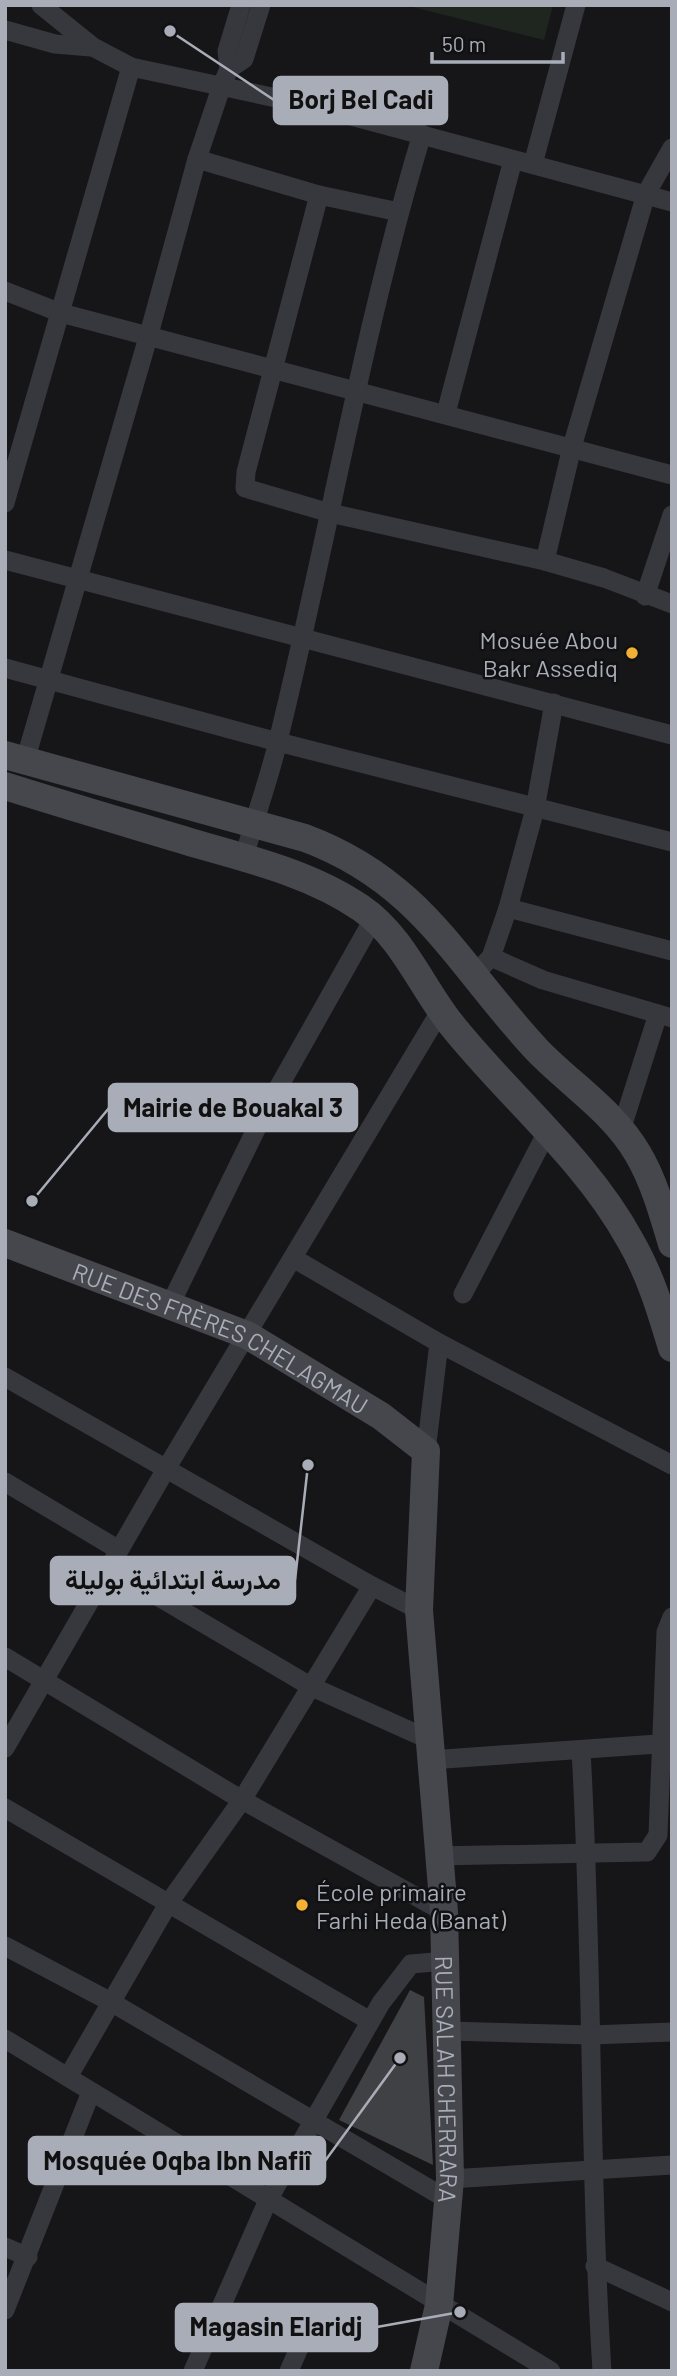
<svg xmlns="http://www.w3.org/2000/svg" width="677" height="2376" font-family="Barlow,Vazirmatn,sans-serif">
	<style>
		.green { fill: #1e261f }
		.building { fill: #404145 }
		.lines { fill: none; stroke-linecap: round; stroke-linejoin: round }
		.street { stroke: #37383d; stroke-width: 19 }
		.secondary { stroke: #45474d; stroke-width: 28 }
		.poi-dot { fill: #f2b134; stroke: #111113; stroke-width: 2.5 }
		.labels { text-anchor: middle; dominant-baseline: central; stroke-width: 5; stroke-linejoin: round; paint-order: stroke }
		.poi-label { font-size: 24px; fill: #a8adb8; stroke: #111113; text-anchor: end }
		.street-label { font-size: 24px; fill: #a8adb8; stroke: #111113 }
		.leader { fill: none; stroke: #a8adb8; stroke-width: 2.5 }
		.callout-dot { fill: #a8adb8; stroke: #111113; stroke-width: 2.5 }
		.callout { fill: #a8adb8; stroke: #a8adb8; stroke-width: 2.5 }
		.callout-label { font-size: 26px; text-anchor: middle; font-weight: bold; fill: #111 }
	</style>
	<rect width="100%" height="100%" fill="#161618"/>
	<polygon class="green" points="405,5 553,5 544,40"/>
	<polygon class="building" points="410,1990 424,1997 433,2165 339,2120"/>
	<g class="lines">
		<g class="street">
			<polyline points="41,5 93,47 131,67 314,106 672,202"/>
			<polyline points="5,30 55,44 91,47"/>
			<polyline points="229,69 227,51 241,5"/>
			<polyline points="197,159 319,195 399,212"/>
			<polyline points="533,164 576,5"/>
			<polyline points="319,195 246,472 245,488 330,513 545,561 604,578 672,604"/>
			<polyline points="5,291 61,313 672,475"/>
			<polyline points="446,413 513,160"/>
			<polyline points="5,503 131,67"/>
			<polyline points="5,560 672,735"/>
			<polyline points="545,561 572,447 646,194 672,148"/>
			<polyline points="645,596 672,515"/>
			<polyline points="5,668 278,742 672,842"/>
			<polyline points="25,761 149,334 197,159 222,85 229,69 244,59 261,5"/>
			<path d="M244 858C254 819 269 780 278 741 328 539 362 333 422 134"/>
			<polyline points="508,908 672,951"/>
			<polyline points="491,957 543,980 672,1018"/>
			<polyline points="475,974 491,957 508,908 535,809 554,703"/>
			<polyline points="621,1130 658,1014"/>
			<polyline points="293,1258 439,1343 672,1465"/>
			<polyline points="463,1294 547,1132"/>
			<polyline points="170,1305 264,1113 374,918"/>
			<polyline points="5,1377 372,1586 419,1610"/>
			<polyline points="426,1451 439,1343"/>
			<polyline points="5,1482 119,1550"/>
			<polyline points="108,1567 310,1686 430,1740"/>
			<polyline points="5,1657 242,1800 444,1912"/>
			<polyline points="5,1748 166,1469 441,1010"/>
			<path d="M581 1751C593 1957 589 2165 602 2371"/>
			<polyline points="430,1760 672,1743"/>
			<polyline points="5,1808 370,2021"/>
			<polyline points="437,1856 647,1852 658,1835 666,1632 672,1617"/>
			<polyline points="5,1946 111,2002 450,2201"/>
			<polyline points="448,2031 591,2035 672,2032"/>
			<polyline points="5,2039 551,2371"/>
			<polyline points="68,2077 168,1904 242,1800 372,1586"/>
			<polyline points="450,2179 672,2165"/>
			<polyline points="5,2247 28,2257"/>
			<polyline points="595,2266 672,2302"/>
			<polyline points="5,2310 91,2092"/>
			<polyline points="193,2371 268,2200 381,2003 411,1964 446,1961"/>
			<polyline points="289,2371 310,2323"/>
		</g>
		<g class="secondary">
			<path d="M5 755 305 838C423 882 458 966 538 1051 571 1085 614 1112 638 1154 654 1181 663 1214 672 1244"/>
			<path d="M5 786C68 806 130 824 193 843 249 859 312 874 361 908 402 936 421 986 451 1024 509 1097 585 1158 630 1240 650 1274 661 1311 672 1348"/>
			<path id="s1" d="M5 1243 247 1335 381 1416 426 1451 419 1610 444 1912 450 2179 439 2305 424 2371"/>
		</g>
	</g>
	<g class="poi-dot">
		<circle cx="632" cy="653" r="7"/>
		<circle cx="302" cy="1905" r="7"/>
	</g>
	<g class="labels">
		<g class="poi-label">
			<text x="618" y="639">Mosuée Abou<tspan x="618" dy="28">Bakr Assediq</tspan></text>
			<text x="316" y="1891" text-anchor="start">École primaire<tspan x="316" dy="28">Farhi Heda (Banat)</tspan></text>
		</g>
		<g class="street-label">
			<text stroke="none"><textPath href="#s1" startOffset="236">RUE DES FRÈRES CHELAGMAU</textPath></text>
			<text stroke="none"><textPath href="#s1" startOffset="1102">RUE SALAH CHERRARA</textPath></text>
		</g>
	</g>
	<path class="leader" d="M170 31L274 100M32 1201L109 1108M308 1465L295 1580M400 2058L325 2161M460 2312L377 2327"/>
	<g class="callout-dot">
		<circle cx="170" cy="31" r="7"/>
		<circle cx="32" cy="1201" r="7"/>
		<circle cx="308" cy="1465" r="7"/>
		<circle cx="400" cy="2058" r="7"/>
		<circle cx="460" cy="2312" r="7"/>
	</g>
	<g class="callout">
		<rect x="274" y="77" width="173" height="47" rx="7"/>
		<rect x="109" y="1084" width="248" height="47" rx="7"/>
		<rect x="51" y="1557" width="244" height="47" rx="7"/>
		<rect x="29" y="2137" width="296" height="47" rx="7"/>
		<rect x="176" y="2304" width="201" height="47" rx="7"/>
	</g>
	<g class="callout-label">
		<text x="361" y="109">Borj Bel Cadi</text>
		<text x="233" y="1117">Mairie de Bouakal 3</text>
		<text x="173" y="1589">مدرسة ابتدائية بوليلة</text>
		<text x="177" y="2170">Mosquée Oqba Ibn Nafiî</text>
		<text x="276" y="2336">Magasin Elaridj</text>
	</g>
	<rect width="677" height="2376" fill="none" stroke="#a8adb8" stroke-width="14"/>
	<path d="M432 52v10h131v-10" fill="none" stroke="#a8adb8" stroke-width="3.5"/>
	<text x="442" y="52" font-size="21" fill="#a8adb8" stroke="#111113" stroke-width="5" paint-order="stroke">50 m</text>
</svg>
